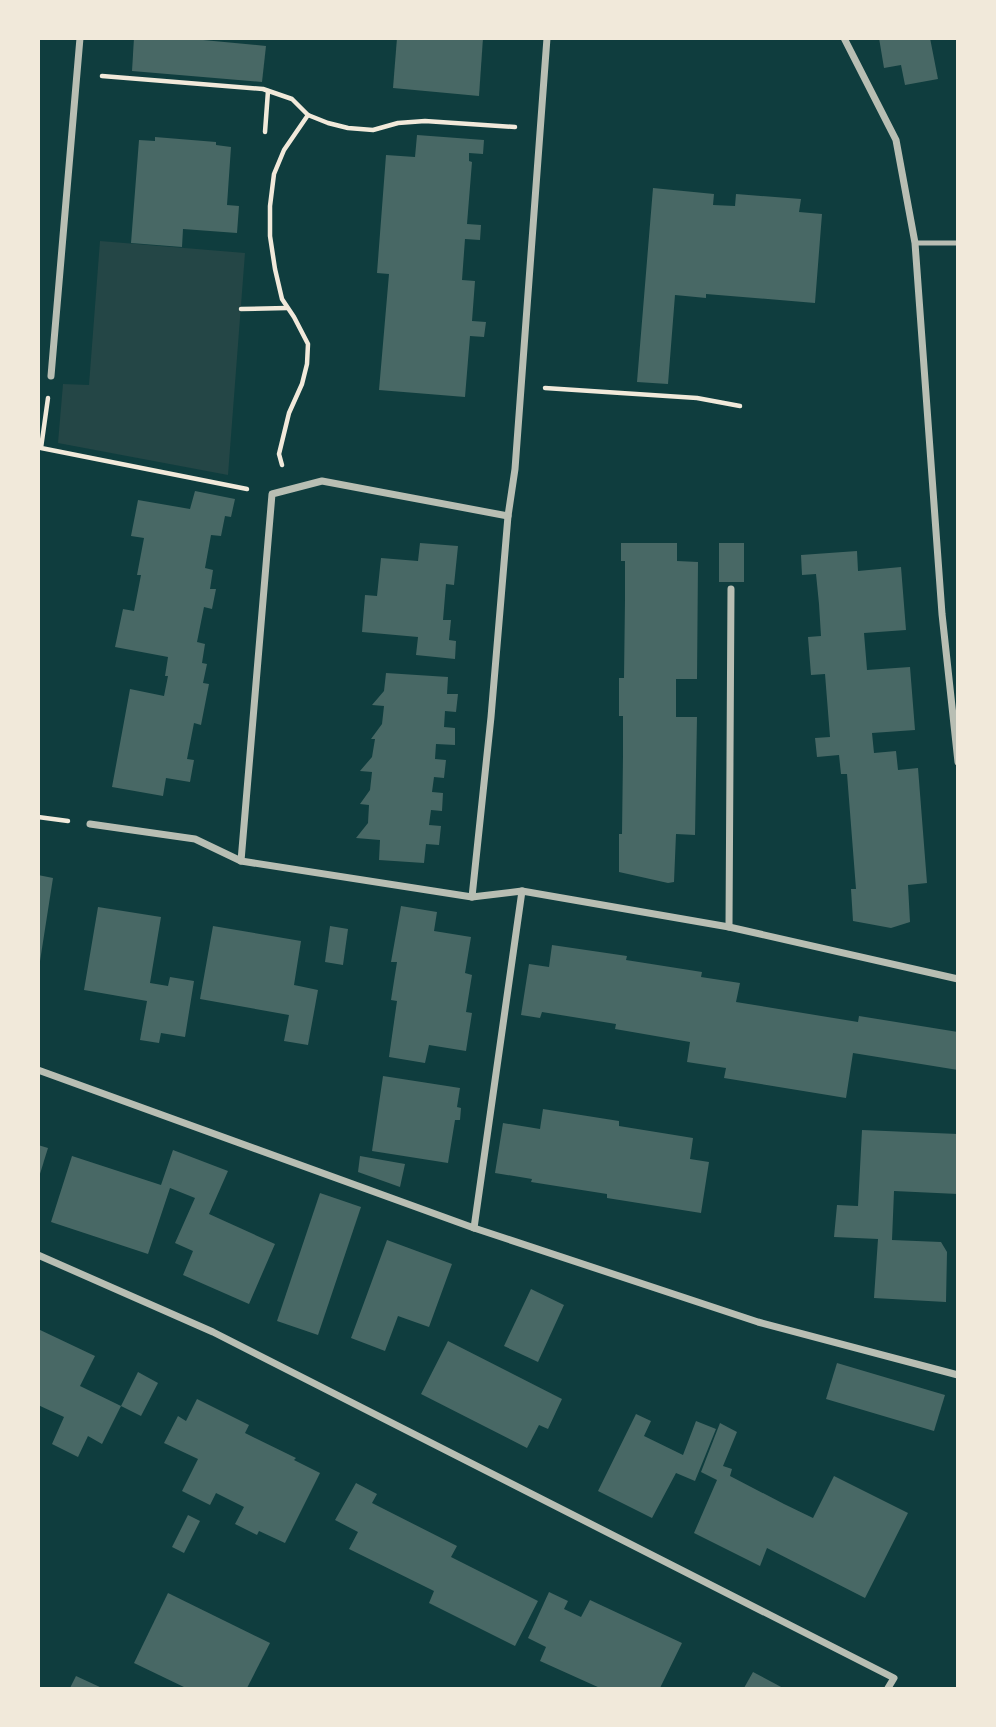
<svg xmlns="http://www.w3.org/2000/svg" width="996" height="1727" font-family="Arial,sans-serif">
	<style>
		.green { fill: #244646 }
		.building { fill: #486865 }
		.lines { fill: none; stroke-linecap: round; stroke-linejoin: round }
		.path { stroke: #f1e9da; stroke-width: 4.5 }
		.service { stroke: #b8beb3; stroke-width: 5 }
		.minor { stroke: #b8beb3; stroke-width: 7 }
	</style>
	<rect width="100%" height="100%" fill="#0f3d3e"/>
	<polygon class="green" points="100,241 245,253 228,475 58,443 63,384 89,385"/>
	<g class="building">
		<polygon points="134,38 182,38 266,46 262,82 132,71"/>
		<polygon points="397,38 483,38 479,96 393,88"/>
		<polygon points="879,38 930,38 938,79 905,85 901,65 884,68"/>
		<polygon points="417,135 484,140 483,154 469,153 469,161 472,162 467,224 481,225 480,240 465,239 462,280 475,281 472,321 486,322 484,337 470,336 465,397 379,390 389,274 377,273 386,155 415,157"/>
		<polygon points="155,137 216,142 216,145 231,147 227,205 239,206 237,233 183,229 182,247 131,243 139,140 155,141"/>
		<polygon points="653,188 714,194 713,205 735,206 736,194 801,199 799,212 822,214 815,303 706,294 706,298 675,295 668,384 637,382"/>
		<polygon points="195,491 235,499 231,517 225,516 221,536 211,535 205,568 213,570 210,589 216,589 212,609 204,607 197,642 205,644 202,663 207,664 203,683 209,684 201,725 194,723 187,759 194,760 190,782 166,778 163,796 112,787 130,689 164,696 168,676 165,676 168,657 115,647 123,609 134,611 141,575 137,575 144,538 131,536 138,500 190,509"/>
		<polygon points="420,543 458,546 454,585 446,584 443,620 451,620 449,640 456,641 455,659 416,655 418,637 362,632 365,595 377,596 381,558 418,561"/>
		<polygon points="621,543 677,543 677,561 698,562 697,679 676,679 676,717 697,717 695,835 676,834 674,882 668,883 619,872 619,834 622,834 623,756 623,716 619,716 619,678 624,678 625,600 625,561 621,561"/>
		<rect x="719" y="543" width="25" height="39"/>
		<polygon points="857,551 858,571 901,567 906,630 864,633 867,670 910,667 915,730 872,733 874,753 896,751 898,770 918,768 927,883 908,885 910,922 891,928 853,921 851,889 856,889 847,774 841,774 839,755 817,757 815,738 830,737 825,674 811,675 808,637 821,636 819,604 816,574 802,575 801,555"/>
		<polygon points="386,673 448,677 447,694 458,694 456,712 445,711 444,727 455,728 455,745 436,744 435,759 446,760 444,778 434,777 432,792 443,793 442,811 431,810 429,825 441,826 439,845 426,844 424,863 379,860 380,840 356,838 368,823 369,805 360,804 370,790 372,772 360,771 372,757 375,739 371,739 382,724 384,706 372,705 384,691"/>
		<polygon points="38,875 53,878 40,961 38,961"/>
		<polygon points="401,906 437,912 434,931 471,937 465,973 472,975 466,1012 472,1013 466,1051 429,1045 425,1063 389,1057 397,1001 391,1000 397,962 391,962"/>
		<polygon points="98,907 161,917 150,983 168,986 170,977 194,981 185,1037 161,1033 159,1043 140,1040 147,1001 84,990"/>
		<polygon points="213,926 301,941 294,985 318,990 308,1045 284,1041 289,1015 200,999"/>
		<polygon points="330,926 348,929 343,965 325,962"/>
		<polygon points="552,945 627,956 626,960 702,972 701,977 740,983 736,1002 858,1022 859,1016 958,1032 958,1070 853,1053 846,1098 724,1078 726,1068 687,1062 690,1042 615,1029 616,1024 542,1012 540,1018 521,1015 529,964 549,967"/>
		<polygon points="383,1076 460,1088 457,1107 461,1108 460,1120 455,1120 448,1163 372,1151"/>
		<polygon points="543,1109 619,1121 619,1126 693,1138 690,1159 709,1162 701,1213 607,1198 607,1194 531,1182 532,1179 495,1173 503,1123 540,1129"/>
		<polygon points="862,1130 958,1134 958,1194 894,1191 892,1240 941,1242 947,1252 946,1302 874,1298 878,1239 834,1237 837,1205 858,1206"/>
		<polygon points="38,1145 48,1148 39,1177 38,1177"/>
		<polygon points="173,1150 228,1171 209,1214 275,1244 249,1304 183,1275 193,1251 175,1243 195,1198 170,1188 148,1254 51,1222 72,1156 161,1185"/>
		<polygon points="360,1156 405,1164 400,1187 358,1172"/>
		<polygon points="320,1193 361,1207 318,1335 277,1321"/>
		<polygon points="387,1240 452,1264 429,1327 398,1316 385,1351 351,1338"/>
		<polygon points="531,1289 564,1305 538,1362 504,1346"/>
		<polygon points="38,1329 95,1356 80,1386 121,1406 102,1444 88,1436 78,1457 52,1444 64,1417 38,1405"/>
		<polygon points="448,1341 562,1399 548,1429 539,1425 527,1448 421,1394"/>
		<polygon points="837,1363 945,1395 934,1431 826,1399"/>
		<polygon points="138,1372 158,1383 141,1416 121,1406"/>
		<polygon points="197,1399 249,1425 245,1433 296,1458 294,1460 320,1473 285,1543 259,1531 257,1535 235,1524 244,1507 216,1493 210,1505 182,1491 198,1459 164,1443 178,1416 186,1421"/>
		<polygon points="636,1414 651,1421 644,1436 683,1455 696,1421 716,1429 695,1481 676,1473 652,1518 598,1491"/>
		<polygon points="720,1423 737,1432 723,1466 732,1469 730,1476 784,1504 813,1518 834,1476 908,1513 865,1598 767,1548 760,1566 694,1533 717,1480 701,1472"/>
		<polygon points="356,1483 377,1494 372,1503 457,1546 451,1557 538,1601 515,1646 429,1603 434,1591 349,1549 358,1532 335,1520"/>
		<polygon points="188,1515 200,1521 184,1553 172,1547"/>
		<polygon points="549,1592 568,1601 564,1609 581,1617 590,1600 682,1643 660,1688 643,1688 640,1687 639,1688 600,1688 540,1661 546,1647 528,1638"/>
		<polygon points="168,1593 270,1643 247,1688 186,1688 134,1663"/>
		<polygon points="753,1672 783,1688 744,1688"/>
		<polygon points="76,1676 102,1688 70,1688"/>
	</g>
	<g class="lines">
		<g class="path">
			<polyline points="102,76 263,89 292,99 308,115 328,123 348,128 373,130 398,123 425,121 515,127"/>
			<polyline points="265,132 268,91"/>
			<polyline points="241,309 287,308"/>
			<polyline points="545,388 697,398 740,406"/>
			<polyline points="48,398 41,448 247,489"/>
			<polyline points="282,465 279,454 289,413 302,384 307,364 308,344 294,317 282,299 275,269 270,236 270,206 274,174 284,150 308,115"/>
			<polyline points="38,817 68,821"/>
		</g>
		<polyline class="service" points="915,243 958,243"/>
		<g class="minor">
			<polyline points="844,38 896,140 915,243 942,614 958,762"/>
			<polyline points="51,376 80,38"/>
			<polyline points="90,824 195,839 241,861 472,897 522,891 729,927 958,979"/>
			<polyline points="241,861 272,494 322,481 508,516"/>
			<polyline points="472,897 491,717 508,516 515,469 547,38"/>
			<polyline points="729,927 731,589"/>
			<polyline points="38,1070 474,1228 758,1322 958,1375"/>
			<polyline points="474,1228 522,891"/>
			<polyline points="38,1255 213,1332 894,1678 888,1688"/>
		</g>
	</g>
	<rect width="996" height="1727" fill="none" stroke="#f1e9da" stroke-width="80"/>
</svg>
